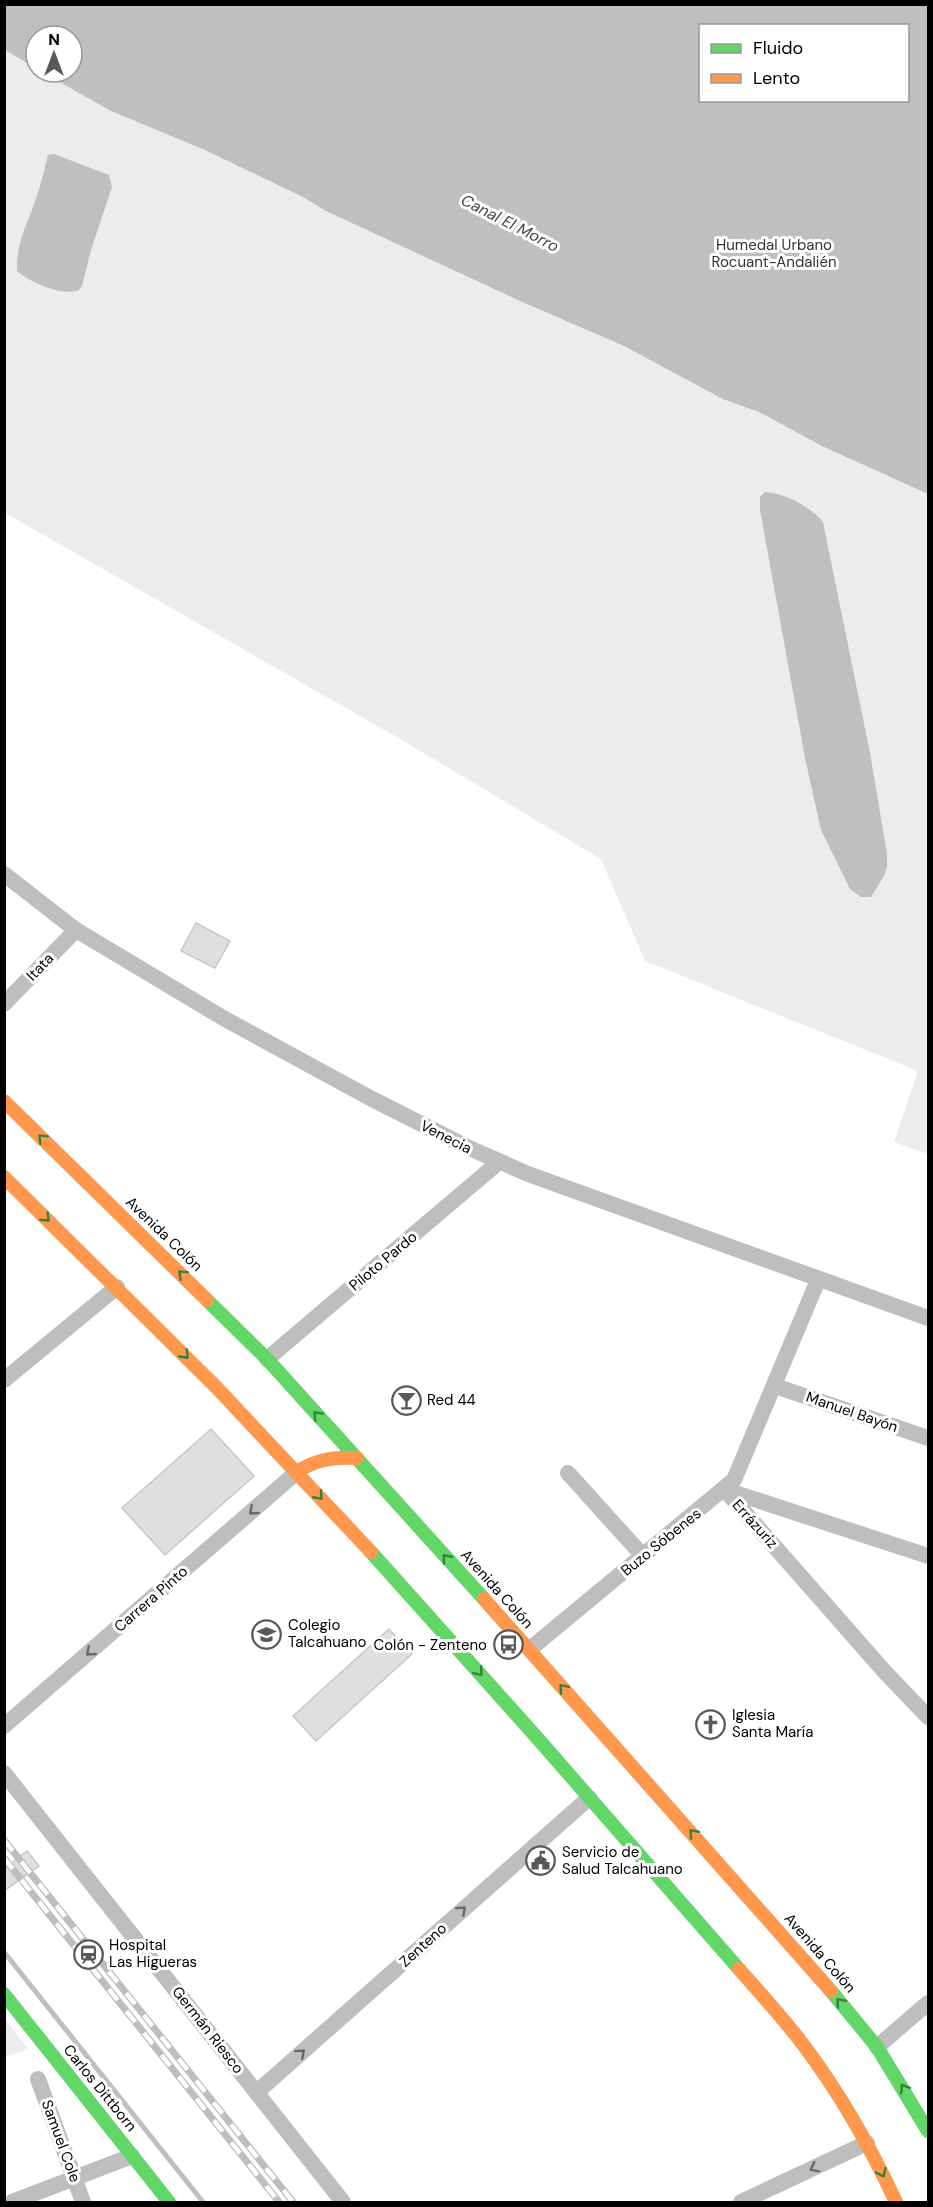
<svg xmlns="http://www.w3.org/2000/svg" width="933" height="2207" font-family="'DM Sans',sans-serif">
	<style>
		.green { fill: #ececec; fill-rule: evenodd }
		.water { fill: #bfbfbf; fill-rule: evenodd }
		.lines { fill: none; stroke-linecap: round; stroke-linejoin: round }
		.stream { stroke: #bfbfbf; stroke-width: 5 }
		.building { fill: #dfdfdf; stroke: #c7c7c7; stroke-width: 1.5 }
		.street { stroke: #bebebe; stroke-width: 16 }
		.fast { stroke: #63d668; stroke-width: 14 }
		.slow { stroke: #ff974d; stroke-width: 14 }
		.rail-casing { stroke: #bebebe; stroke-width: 7 }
		.rail { stroke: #fff; stroke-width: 4.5; stroke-dasharray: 14; stroke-linecap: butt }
		.oneway { stroke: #3b803e }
		.oneway2 { stroke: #686868 }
		.labels { text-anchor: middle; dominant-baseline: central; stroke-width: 6; stroke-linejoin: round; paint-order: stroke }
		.park-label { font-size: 15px; fill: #333; stroke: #fff }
		.street-label { font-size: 15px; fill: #000; stroke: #fff }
		.poi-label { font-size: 15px; fill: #000; stroke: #fff; text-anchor: start }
		.water-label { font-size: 16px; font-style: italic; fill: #444; stroke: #fff }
	</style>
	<rect width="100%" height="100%" fill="#fff"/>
	<g class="green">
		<path d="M5 5H928V1154L894 1142 918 1071 645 961 601 859 402 740 5 513ZM700 26H908V100H700ZM36 36H72V72H36Z"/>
		<polygon points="5,2019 28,2049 5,2057"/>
	</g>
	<g class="water">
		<path d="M5 4 928 5V494L822 446 759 412 723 399 622 345 520 301 326 211 303 197 205 150 111 111 42 72H72V36H36V68L5 50ZM700 26H908V100H700Z"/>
		<path d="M54 154 109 175 112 187 91 250 82 286 78 291C58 295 32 283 17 271 16 248 24 230 32 210 38 194 43 176 47 159L48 155Z"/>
		<path d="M765 492C785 493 811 507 823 522L870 753 887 854V867L884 876 871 897H861L850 889 821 830 805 758 760 510V497Z"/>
	</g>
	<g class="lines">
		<polyline class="stream" points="4,1952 203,2202"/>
	</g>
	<g class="building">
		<polygon points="196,923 230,941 215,968 181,951"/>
		<polygon points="211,1429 254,1476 165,1555 122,1508"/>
		<polygon points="389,1629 412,1654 316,1741 293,1716"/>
		<polygon points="27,1851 39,1866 4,1891 4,1869"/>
	</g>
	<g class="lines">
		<g class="street">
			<polyline points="4,874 76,930 225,1019 372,1099 467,1147 528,1174 928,1318"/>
			<polyline points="4,1004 76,930"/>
			<polyline points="267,1359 499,1162"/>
			<polyline points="4,1380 117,1287"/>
			<polyline points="775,1386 928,1438"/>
			<polyline points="568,1473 643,1556"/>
			<polyline points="725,1490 884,1671 928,1717"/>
			<polyline points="726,1490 928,1556"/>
			<polyline points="530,1649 734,1480 818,1280"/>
			<polyline points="4,1726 297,1472"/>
			<polyline points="4,1773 343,2202"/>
			<polyline points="877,2047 928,2003"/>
			<polyline points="38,2079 83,2202"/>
			<polyline points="257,2092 589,1798"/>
			<polyline points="12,2202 132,2156"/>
			<polyline points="741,2202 867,2143"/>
		</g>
		<g class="fast">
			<polyline points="207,1300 267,1359 484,1599"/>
			<polyline points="371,1552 539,1740 739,1969"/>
			<polyline points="831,1991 877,2047 928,2131"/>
			<polyline points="4,1994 169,2202"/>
		</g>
		<g class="slow">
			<polyline points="4,1101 207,1300"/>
			<polyline points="4,1177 217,1388 371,1552"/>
			<path d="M297 1472C316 1459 335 1457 357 1458"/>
			<polyline points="484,1599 831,1991"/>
			<path d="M739 1969C760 1993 782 2017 802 2043 839 2092 870 2146 896 2202"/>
		</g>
		<defs>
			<g id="rail">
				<polyline points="4,1840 293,2202"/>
				<polyline points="4,1858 279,2202"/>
			</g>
		</defs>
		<use href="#rail" class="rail-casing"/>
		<use href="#rail" class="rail"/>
	</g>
	<defs><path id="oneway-chevron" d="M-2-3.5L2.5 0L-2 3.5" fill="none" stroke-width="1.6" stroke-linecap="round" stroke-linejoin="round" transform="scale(1.5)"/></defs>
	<g class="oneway">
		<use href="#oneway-chevron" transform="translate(42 1138) rotate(-135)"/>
		<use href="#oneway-chevron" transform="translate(46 1218) rotate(44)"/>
		<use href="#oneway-chevron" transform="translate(182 1274) rotate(-136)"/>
		<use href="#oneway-chevron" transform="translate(185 1355) rotate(46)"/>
		<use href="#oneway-chevron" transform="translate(317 1415) rotate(-133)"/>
		<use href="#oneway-chevron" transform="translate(319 1496) rotate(48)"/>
		<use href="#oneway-chevron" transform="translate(446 1558) rotate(-132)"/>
		<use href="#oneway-chevron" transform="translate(479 1672) rotate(49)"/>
		<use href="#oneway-chevron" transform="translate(563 1688) rotate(-131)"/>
		<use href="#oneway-chevron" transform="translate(693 1833) rotate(-132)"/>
		<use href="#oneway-chevron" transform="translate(840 2002) rotate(-130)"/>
		<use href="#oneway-chevron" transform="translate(904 2088) rotate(-122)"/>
		<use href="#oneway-chevron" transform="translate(882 2173) rotate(64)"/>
	</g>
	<g class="oneway2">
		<use href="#oneway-chevron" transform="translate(253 1511) rotate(139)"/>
		<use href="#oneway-chevron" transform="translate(90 1652) rotate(139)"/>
		<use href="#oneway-chevron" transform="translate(462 1910) rotate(-42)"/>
		<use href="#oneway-chevron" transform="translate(301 2053) rotate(-42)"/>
		<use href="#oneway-chevron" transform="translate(814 2168) rotate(154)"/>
	</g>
	<defs>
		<symbol id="bar-ring" viewBox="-11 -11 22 22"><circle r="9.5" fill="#fff" stroke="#595959" stroke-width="1.5"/><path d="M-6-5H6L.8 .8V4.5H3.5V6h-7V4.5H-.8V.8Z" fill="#595959"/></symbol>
		<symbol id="school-ring" viewBox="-11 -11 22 22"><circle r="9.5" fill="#fff" stroke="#595959" stroke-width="1.5"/><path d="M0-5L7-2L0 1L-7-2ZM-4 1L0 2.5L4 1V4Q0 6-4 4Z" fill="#595959"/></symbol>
		<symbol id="bus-ring" viewBox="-11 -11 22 22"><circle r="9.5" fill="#fff" stroke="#595959" stroke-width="1.5"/><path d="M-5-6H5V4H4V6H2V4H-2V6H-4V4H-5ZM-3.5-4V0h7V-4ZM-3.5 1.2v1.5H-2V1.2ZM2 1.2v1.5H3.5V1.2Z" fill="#595959"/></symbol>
		<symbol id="church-ring" viewBox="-11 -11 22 22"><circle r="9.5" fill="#fff" stroke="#595959" stroke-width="1.5"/><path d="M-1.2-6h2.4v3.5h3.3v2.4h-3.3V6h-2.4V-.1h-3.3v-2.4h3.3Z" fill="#595959"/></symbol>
		<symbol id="civic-ring" viewBox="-11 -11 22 22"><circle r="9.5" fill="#fff" stroke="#595959" stroke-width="1.5"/><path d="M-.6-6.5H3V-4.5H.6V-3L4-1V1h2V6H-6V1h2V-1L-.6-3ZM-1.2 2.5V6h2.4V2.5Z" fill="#595959"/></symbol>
		<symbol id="station-ring" viewBox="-11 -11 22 22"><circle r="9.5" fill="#fff" stroke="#595959" stroke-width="1.5"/><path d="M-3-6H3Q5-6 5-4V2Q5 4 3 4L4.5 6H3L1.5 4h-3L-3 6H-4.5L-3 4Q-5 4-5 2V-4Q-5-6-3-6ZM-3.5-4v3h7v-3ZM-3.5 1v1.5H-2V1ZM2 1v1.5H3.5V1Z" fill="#595959"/></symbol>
	</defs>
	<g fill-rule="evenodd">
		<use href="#bar-ring" x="390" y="1384" width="33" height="33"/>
		<use href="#school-ring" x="250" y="1618" width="33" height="33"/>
		<use href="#bus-ring" x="492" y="1628" width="33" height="33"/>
		<use href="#church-ring" x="694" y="1708" width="33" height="33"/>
		<use href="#civic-ring" x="524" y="1844" width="33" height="33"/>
		<use href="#station-ring" x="72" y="1938" width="33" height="33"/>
	</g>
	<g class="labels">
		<g class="park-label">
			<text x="774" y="245">Humedal Urbano<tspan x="774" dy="17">Rocuant-Andalién</tspan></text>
		</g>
		<g class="street-label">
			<text transform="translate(40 967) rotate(-46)">Itata</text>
			<text transform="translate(446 1137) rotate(27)">Venecia</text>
			<text transform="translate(164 1234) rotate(44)">Avenida Colón</text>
			<text transform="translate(383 1261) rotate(-40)">Piloto Pardo</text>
			<text transform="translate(852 1412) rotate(19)">Manuel Bayón</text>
			<text transform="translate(755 1524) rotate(48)">Errázuriz</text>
			<text transform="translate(661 1542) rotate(-39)">Buzo Sóbenes</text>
			<text transform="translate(497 1589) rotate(48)">Avenida Colón</text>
			<text transform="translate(151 1599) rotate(-41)">Carrera Pinto</text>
			<text transform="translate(423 1945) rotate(-42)">Zenteno</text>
			<text transform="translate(820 1953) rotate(49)">Avenida Colón</text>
			<text transform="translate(208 2030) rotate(52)">Germán Riesco</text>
			<text transform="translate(100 2088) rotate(51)">Carlos Dittborn</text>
			<text transform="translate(61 2141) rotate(70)">Samuel Cole</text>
		</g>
		<g class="poi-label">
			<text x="427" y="1400">Red 44</text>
			<text x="288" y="1625">Colegio<tspan x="288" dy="17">Talcahuano</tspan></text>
			<text x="487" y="1645" text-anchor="end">Colón - Zenteno</text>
			<text x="732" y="1715">Iglesia<tspan x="732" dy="17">Santa María</tspan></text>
			<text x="562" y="1852">Servicio de<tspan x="562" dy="17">Salud Talcahuano</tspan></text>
			<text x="109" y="1945">Hospital<tspan x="109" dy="17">Las Higueras</tspan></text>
		</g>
		<g class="water-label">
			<text transform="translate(510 223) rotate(27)">Canal El Morro</text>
		</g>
	</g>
	<rect width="933" height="2207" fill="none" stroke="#000000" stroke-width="12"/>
	<rect x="699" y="24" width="210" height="78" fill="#ffffff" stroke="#999999" stroke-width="1.5"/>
	<rect x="711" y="44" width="30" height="9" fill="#63d668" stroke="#999999" stroke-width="1.5"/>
	<text x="753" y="54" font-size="18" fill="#000000">Fluido</text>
	<rect x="711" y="74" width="30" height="9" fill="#ff974d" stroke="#999999" stroke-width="1.5"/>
	<text x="753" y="84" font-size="18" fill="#000000">Lento</text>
	<g transform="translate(54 54)"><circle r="28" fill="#ffffff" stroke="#999999" stroke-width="1.5"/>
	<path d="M0-4.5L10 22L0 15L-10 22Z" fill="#595959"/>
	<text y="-9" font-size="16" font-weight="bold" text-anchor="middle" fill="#000000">N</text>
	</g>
</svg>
